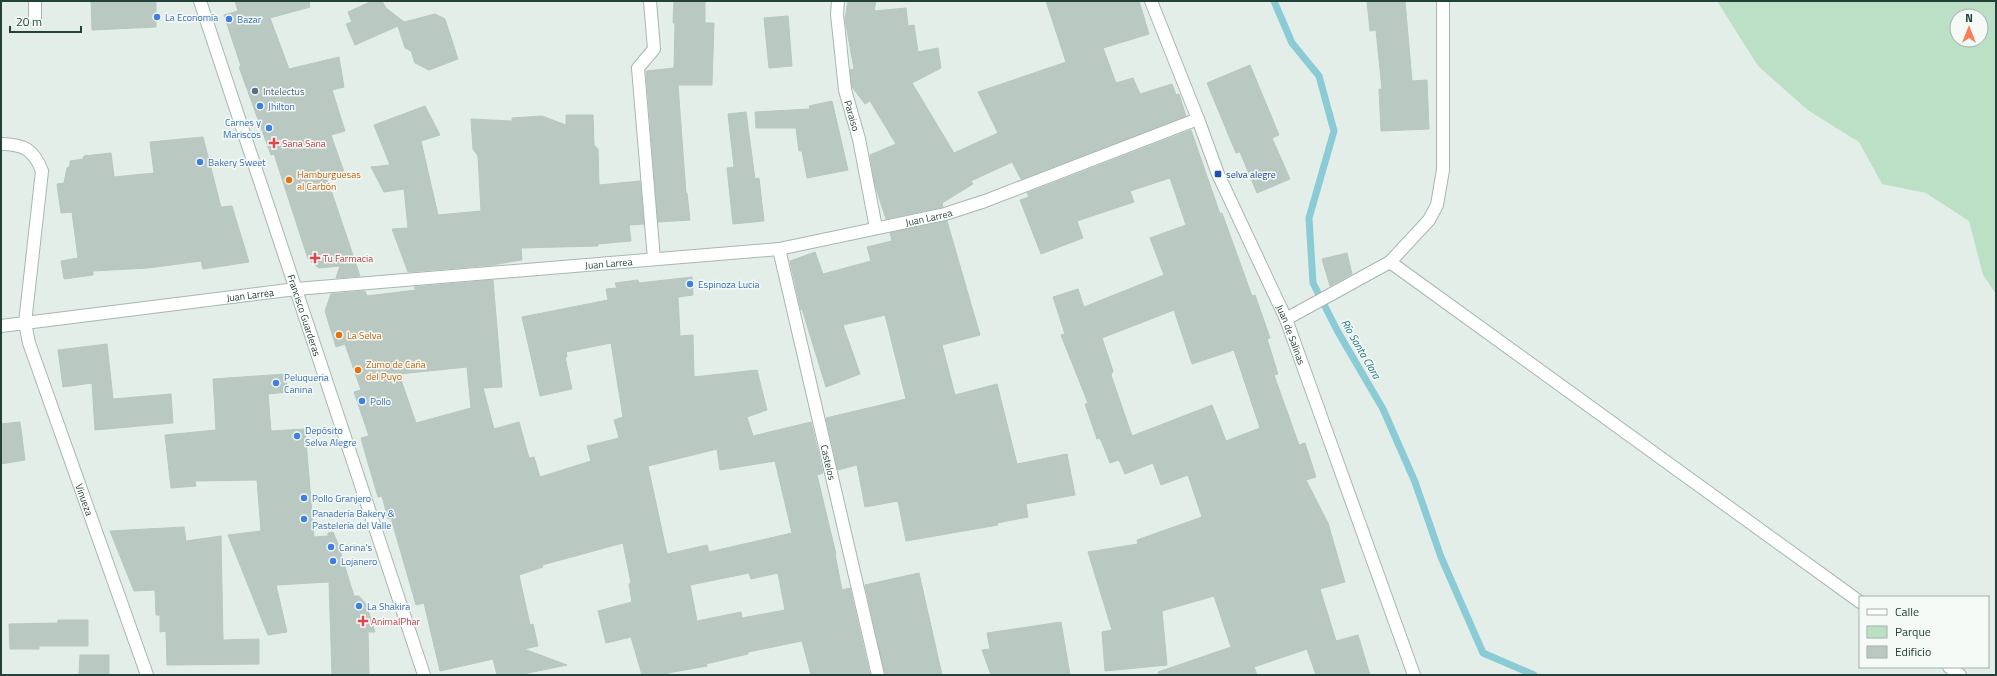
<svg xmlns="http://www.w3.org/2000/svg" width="1997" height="676" font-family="'Titillium Web',sans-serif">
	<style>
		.green { fill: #bce0c5; fill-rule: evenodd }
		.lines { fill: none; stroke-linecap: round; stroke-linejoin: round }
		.stream { stroke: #8acbd6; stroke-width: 7 }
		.building { fill: #b9c9c2; stroke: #b6c8c0; fill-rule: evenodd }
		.minor-casing { stroke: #a6b7b0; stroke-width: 14 }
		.minor { stroke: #fff; stroke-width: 12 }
		.shop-dot { fill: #3f7fe0; stroke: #f5faf7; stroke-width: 1.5 }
		.service-dot { fill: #5c6f8a; stroke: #f5faf7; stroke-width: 1.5 }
		.health-dot { fill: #e0444e; stroke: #f5faf7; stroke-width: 1.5 }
		.transit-dot { fill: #1a4fb4; stroke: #f5faf7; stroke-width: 1.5 }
		.food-dot { fill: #e8710a; stroke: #f5faf7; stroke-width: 1.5 }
		.labels { text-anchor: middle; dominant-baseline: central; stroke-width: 3; stroke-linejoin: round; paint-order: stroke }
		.shop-label { font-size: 10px; fill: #366cbe; stroke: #f5faf7; text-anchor: start }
		.service-label { font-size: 10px; fill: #4e5e75; stroke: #f5faf7; text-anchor: start }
		.street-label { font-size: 10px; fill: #224138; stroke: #f5faf7 }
		.health-label { font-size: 10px; fill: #be3a42; stroke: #f5faf7; text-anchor: start }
		.food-label { font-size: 10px; fill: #c56008; stroke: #f5faf7; text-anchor: start }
		.transit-label { font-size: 10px; fill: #164399; stroke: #f5faf7; text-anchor: start }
		.water-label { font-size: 11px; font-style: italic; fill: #187181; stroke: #f5faf7 }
	</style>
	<rect width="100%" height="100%" fill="#e4eee9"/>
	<path class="green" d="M1717 1H1996V294L1983 275 1969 221 1926 193 1882 184 1859 142 1809 111 1758 66ZM1957 16H1981V40H1957Z"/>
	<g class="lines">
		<polyline class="stream" points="1274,1 1292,43 1319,76 1334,131 1309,218 1313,283 1338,332 1383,409 1415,482 1441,557 1483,653 1534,675"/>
	</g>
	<g class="building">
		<polygon points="91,1 156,1 156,27 92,30"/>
		<polygon points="235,1 309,1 310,7 270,18 289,69 339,57 344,87 332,90 345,131 331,135 344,172 327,178 360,276 336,278 340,266 319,268 308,259 274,154 271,155 239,67 241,66 224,15 238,11"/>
		<polygon points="372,1 382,1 386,8 404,22 435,14 445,19 458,59 429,70 415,63 411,51 405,48 398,26 355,45 346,24 352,22 348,12"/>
		<polygon points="674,1 705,1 705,23 714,23 712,85 678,85 686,193 687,193 690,220 658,222 646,71 674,68 675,23 673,23"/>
		<polygon points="848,1 876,1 874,11 906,8 908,26 914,25 918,52 938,48 941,68 912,83 954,153 998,133 978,92 1066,62 1046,1 1139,1 1149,34 1103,48 1116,83 1133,78 1140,94 1172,84 1176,95 1179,94 1186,116 1021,179 1012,162 971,181 973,184 942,203 943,207 886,219 875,185 870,155 896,144 870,101 865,104 852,87 850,70 854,69 845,19"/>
		<polygon points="1367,1 1405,1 1412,81 1427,80 1429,129 1381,131 1379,89 1382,89 1376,30 1370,31"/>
		<polygon points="788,16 792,66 769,68 764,18"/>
		<polygon points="1250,65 1279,135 1272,138 1290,179 1257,193 1240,152 1236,153 1207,83"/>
		<polygon points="832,101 848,170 807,178 802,151 799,151 796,128 756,128 755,112 810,109 809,106"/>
		<polygon points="425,106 440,135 421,141 438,215 481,211 478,156 473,149 471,119 512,121 512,118 542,116 566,125 566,115 593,115 594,145 598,149 599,185 640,181 644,224 629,225 631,241 598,244 598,246 521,248 522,260 492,265 408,272 392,229 408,228 404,189 384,192 371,167 390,165 374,125"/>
		<polygon points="746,112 755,179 759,178 764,221 733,224 727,168 734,167 728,114"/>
		<path d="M1191 130 1220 214 1222 213 1252 296 1255 295 1270 338 1267 339 1278 374 1274 375 1299 445 1305 443 1316 477 1306 480 1328 523 1345 582 1320 589 1336 641 1358 635 1370 675H1316L1307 649 1254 667 1257 675H1159L1158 672 1231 647 1214 596 1162 611 1167 665 1105 671 1102 632 1112 630 1088 552 1138 544 1137 540 1202 517 1188 475 1161 485 1153 463 1125 474 1119 460 1110 463 1100 438 1097 439 1085 404 1088 403 1061 335 1065 334 1053 297 1078 289 1084 307 1164 275 1150 238 1186 225 1170 178 1130 191 1134 202 1077 221 1083 238 1041 254 1020 200 1029 197 1027 193ZM1174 310 1192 364 1234 350 1260 428 1226 441 1212 405 1132 436 1111 375 1113 371 1102 338Z"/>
		<polygon points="203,137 221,207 232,206 249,262 203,269 201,261 148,268 93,271 93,275 64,279 61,261 78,258 72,212 61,213 57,184 64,183 67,168 70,166 70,161 83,159 84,156 111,153 114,177 154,173 150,142"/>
		<polygon points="947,221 980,335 942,345 955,395 997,384 1017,464 1067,454 1075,495 1026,504 1028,517 997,523 998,525 906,541 898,501 865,507 857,465 838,470 826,418 906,399 885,315 843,325 860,374 826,387 802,309 801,310 790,261 815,252 823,274 871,261 867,247 892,241 890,233"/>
		<polygon points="1347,253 1352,274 1330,286 1322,259"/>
		<path d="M692 277 693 295 678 297 680 336 693 335 694 377 757 370 767 410 747 417 753 436 811 422 823 473 817 475 836 554H835L842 590 850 588 870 675H811L802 641 748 652V654L706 664 707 666 668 673V675H642L631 637 606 643 598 611 632 602 629 584 631 583 623 543 542 565 543 567 519 575 530 625 533 624 538 646 524 649 567 665 518 675H497L493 659 440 671 424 603 416 605 391 518 388 519 382 496 378 497 366 456 361 438 369 436 354 392 361 390 345 344 336 347 325 311 331 294 365 291 367 296 416 290 414 287 493 280 502 387 483 388 494 429 519 422 529 458 534 457 540 477 591 461 587 446 619 438 614 420 623 417 611 343 566 352 567 357H565L572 389 540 396 522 317 608 300 606 289 617 288 615 283 638 280 639 283ZM467 367 471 408 416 423 399 374ZM717 449 720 470 775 461 792 533 709 552 707 545 667 554 648 466ZM749 573 751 579 778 573 785 610 742 618 741 612 697 621 690 585Z"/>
		<polygon points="107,344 113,399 171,394 173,423 95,430 92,383 63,387 58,350"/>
		<polygon points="286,374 287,392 268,394 271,431 305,429 314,537 328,536 328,533 333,532 338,544 354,596 359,596 366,604 375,632 368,632 369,675 332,675 329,582 276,585 287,632 268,635 228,535 261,531 257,480 195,481 196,486 171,488 165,435 216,430 213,379"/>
		<polygon points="20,422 25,460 1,464 1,424"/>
		<polygon points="184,527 186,541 221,536 223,640 259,639 259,664 167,665 166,631 160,632 160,615 156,615 155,590 134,591 110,531"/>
		<polygon points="919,573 942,675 885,675 865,585"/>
		<polygon points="58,620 88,620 88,646 39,646 39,649 10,649 9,624 58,623"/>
		<polygon points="1061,622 1070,675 991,675 982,650 990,649 987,633"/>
		<polygon points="80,655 109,655 109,675 79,675"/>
	</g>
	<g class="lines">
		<defs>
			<g id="minor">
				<path id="s1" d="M200 1 424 675"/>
				<polyline points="650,1 654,49 638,68 654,259"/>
				<path id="s2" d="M838 1 837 14 845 90 859 139 876 228"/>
				<path id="s3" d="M1151 1 1198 119 1218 174 1286 319 1414 675"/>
				<polyline points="35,18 35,1"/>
				<path id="s4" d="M1 144C24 144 34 150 42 171L25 323 29 343 147 675"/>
				<path id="s5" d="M779 249 878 675"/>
				<polyline points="1390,262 1860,602"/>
				<polyline points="1286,319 1390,262 1429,220 1437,205 1443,170 1443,1"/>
				<path id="s6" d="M1 326 296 289 779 249 945 214 985 201 1198 119"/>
				<polyline points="1949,667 1960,675"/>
			</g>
		</defs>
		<use href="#minor" class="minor-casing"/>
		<use href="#minor" class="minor"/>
	</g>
	<g class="shop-dot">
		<circle cx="157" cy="17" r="4"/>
		<circle cx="229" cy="19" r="4"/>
		<circle cx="260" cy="106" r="4"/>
		<circle cx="269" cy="128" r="4"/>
		<circle cx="200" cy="162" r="4"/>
		<circle cx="690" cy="284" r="4"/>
		<circle cx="276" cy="383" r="4"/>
		<circle cx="362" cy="401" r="4"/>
		<circle cx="297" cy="436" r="4"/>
		<circle cx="304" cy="498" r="4"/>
		<circle cx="304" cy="519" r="4"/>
		<circle cx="331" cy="547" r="4"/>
		<circle cx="333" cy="561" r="4"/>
		<circle cx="359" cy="606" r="4"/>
	</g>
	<circle class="service-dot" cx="255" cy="91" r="4"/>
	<g class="health-dot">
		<path d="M272 137h4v4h4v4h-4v4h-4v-4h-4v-4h4z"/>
		<path d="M313 252h4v4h4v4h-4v4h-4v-4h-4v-4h4z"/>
		<path d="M361 615h4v4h4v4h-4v4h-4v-4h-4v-4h4z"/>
	</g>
	<rect class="transit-dot" x="1214" y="170" width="8" height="8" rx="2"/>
	<g class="food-dot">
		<circle cx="289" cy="180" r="4"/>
		<circle cx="339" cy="335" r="4"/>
		<circle cx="358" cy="370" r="4"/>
	</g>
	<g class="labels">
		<g class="shop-label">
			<text x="165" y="17">La Economía</text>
			<text x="237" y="19">Bazar</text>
			<text x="268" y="106">Jhilton</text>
			<text x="261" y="122" text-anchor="end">Carnes y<tspan x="261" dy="12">Mariscos</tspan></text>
			<text x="208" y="162">Bakery Sweet</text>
			<text x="698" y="284">Espinoza Lucia</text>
			<text x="284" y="377">Peluqueria<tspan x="284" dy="12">Canina</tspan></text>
			<text x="370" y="401">Pollo</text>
			<text x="305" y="430">Depósito<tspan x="305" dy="12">Selva Alegre</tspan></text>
			<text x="312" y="498">Pollo Granjero</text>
			<text x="312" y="513">Panadería Bakery &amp;<tspan x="312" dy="12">Pastelería del Valle</tspan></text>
			<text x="339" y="547">Carina's</text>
			<text x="341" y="561">Lojanero</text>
			<text x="367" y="606">La Shakira</text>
		</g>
		<g class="service-label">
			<text x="263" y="91">Intelectus</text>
		</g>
		<g class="street-label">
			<text stroke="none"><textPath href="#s2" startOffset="116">Paraiso</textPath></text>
			<text stroke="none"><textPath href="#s6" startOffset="935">Juan Larrea</textPath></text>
			<text stroke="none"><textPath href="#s6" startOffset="611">Juan Larrea</textPath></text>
			<text stroke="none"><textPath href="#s6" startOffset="251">Juan Larrea</textPath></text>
			<text stroke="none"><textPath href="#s1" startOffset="331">Francisco Guarderas</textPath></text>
			<text stroke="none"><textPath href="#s3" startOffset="362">Juan de Salinas</textPath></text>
			<text stroke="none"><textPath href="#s5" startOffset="219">Castelos</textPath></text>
			<text stroke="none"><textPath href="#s4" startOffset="393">Vinueza</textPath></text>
		</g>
		<g class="health-label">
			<text x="282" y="143">Sana Sana</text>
			<text x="323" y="258">Tu Farmacia</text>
			<text x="371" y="621">AnimalPhar</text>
		</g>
		<g class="food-label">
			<text x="297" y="174">Hamburguesas<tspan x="297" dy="12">al Carbón</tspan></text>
			<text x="347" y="335">La Selva</text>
			<text x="366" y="364">Zumo de Caña<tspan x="366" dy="12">del Puyo</tspan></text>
		</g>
		<g class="transit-label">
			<text x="1226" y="174">selva alegre</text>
		</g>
		<g class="water-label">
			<text transform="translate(1361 349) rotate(60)">Río Santa Clara</text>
		</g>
	</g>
	<rect width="1997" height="676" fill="none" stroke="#224138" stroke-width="4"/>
	<rect x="1859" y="596" width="130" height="72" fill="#f5faf7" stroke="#a1b0ab"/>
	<rect x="1867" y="609" width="20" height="6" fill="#ffffff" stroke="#a1b0ab"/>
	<text x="1895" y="616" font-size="12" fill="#224138">Calle</text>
	<rect x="1867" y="626" width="20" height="12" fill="#bce0c5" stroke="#a1b0ab"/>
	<text x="1895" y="636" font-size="12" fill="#224138">Parque</text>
	<rect x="1867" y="646" width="20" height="12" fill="#b9c9c2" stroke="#a1b0ab"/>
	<text x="1895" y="656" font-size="12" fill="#224138">Edificio</text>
	<g transform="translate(1969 28)"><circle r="19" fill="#f5faf7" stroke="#a1b0ab"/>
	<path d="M0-3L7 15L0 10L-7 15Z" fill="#f97d57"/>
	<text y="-6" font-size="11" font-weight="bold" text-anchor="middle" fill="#224138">N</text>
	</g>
	<path d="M10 26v6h71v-6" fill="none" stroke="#224138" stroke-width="2"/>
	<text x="16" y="26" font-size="12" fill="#224138" stroke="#f5faf7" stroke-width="3" paint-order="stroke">20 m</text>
</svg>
